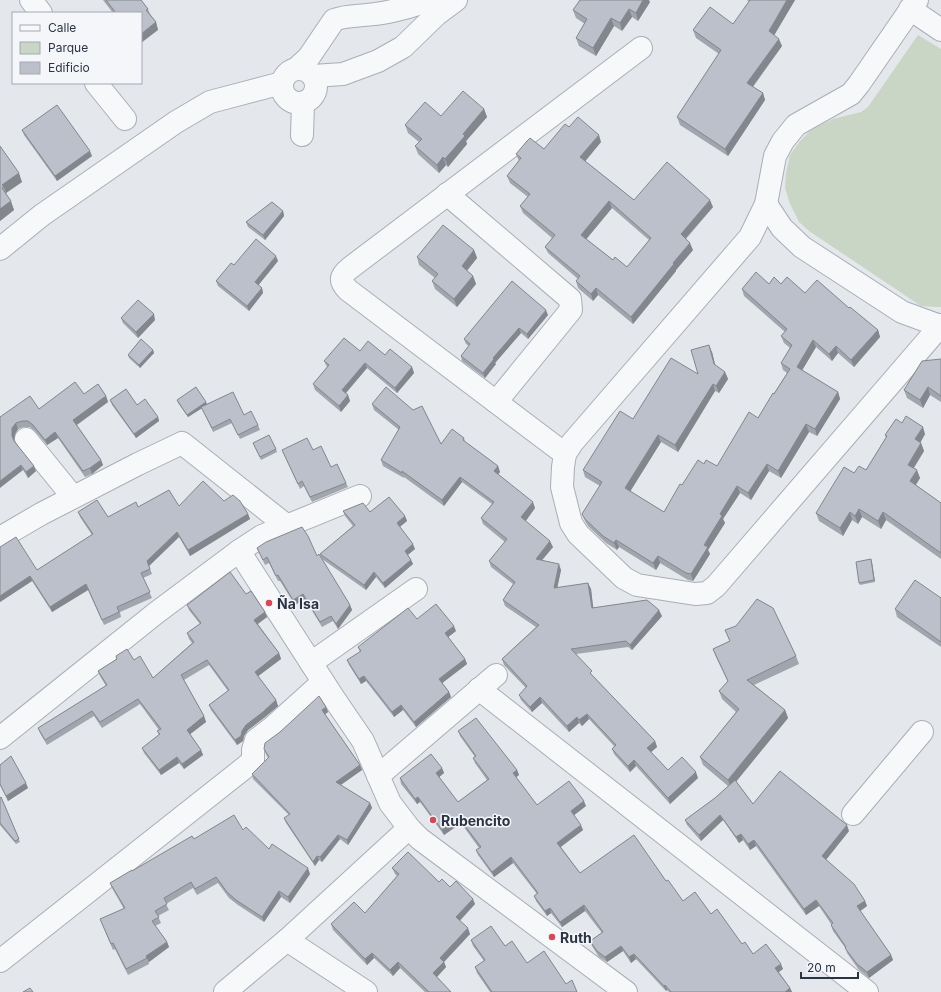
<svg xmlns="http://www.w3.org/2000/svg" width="941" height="992" font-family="Inter,sans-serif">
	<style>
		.green { fill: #c9d6c5 }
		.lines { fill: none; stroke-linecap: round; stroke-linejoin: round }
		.minor-casing { stroke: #a9aeb7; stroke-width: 24 }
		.minor { stroke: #f7f8fa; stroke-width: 22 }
		.wall { fill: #a1a5ae; fill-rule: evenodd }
		.shaded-wall { fill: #83868d }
		.building { fill: #bbc0ca; stroke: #83868d; fill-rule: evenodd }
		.poi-dot { fill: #d1495b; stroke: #f4f6f9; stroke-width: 1.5 }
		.labels { text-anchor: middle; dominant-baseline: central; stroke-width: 3; stroke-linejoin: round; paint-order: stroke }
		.poi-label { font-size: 14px; font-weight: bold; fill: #2b3445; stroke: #f4f6f9; text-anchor: start }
	</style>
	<rect width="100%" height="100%" fill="#e4e7ec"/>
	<polygon class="green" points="918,35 941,49 941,307 937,307 921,306 809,231 799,222 790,204 785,188 786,173 790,155 800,141 810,131 821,125 833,119 861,112 868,107"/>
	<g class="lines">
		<defs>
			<g id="minor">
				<polyline points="31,0 41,13"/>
				<polyline points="917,0 859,84 851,94 796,125 783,141 775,156 766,204 750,237 572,443 565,454 563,467 562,487 571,523 578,534 624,578 637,585 695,594 707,593 716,586 941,325"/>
				<polyline points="910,9 941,30"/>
				<path d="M296 69 309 57 334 20C346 15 362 16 375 14 394 12 412 6 430 0"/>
				<circle cx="299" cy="86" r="17"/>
				<polyline points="313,76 343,74 378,61 403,47 436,15 456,0"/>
				<polyline points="96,83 125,119"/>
				<polyline points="302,135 303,103"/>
				<polyline points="447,194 570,299 571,310 496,402"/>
				<polyline points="766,204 782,228 802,247 902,312 940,326"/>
				<polyline points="0,249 42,215 176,122 210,102 282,83"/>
				<polyline points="26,439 73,497"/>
				<path d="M565 454 348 290C339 281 340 276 350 268L641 48"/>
				<polyline points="0,538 41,514 138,464 182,443 287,526"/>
				<polyline points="239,551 333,697 363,741 390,803 409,828 420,839 626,992"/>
				<polyline points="311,663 416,589"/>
				<polyline points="479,689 867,992"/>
				<polyline points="0,738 156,613 239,551 262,536 360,496"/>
				<polyline points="378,776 496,675"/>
				<polyline points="853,814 922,732"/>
				<polyline points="287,940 366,992"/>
				<polyline points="0,961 253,761 253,750 256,740 273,727 323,682"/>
				<polyline points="225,992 287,940 409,828"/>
			</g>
		</defs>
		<use href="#minor" class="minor-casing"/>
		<use href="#minor" class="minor"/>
	</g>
	<g class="wall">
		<polygon points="103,0 141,0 148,9 150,14 156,22 158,30 141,13 113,13"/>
		<polygon points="747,0 795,0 774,35 782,46 753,87 763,93 765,100 728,156 680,125 677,117 719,54 696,38 693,30 733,24 749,2"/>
		<polygon points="650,2 638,21 632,17 622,31 614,26 596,56 579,46 576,38 585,24 576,18 573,10"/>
		<polygon points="484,109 487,117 466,141 467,144 448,167 446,165 439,173 418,154 415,146 419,142 408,133 405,125 441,116"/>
		<path d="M569 127 601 142 585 161 634 200 713 207 686 239 693 250 676 270V271L633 324 598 295 593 301 578 288 576 281 578 279 548 253 545 247 552 238 523 213 520 206 528 197 510 183 507 176 519 161 516 154 544 149ZM612 208 649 240 627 267 613 260 586 239Z"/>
		<polygon points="22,130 92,156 57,181 24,135"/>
		<polygon points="0,146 22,182 6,193 14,210 0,221"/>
		<polygon points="283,211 284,216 265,240 248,227 246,222"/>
		<polygon points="474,250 477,258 467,271 473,276 476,284 457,307 435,289 432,281 435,278 419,265 417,257"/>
		<polygon points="278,261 258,285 262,288 263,293 249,311 218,286 216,281 234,265"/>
		<polygon points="769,284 781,284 805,293 849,308 878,330 880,337 854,367 838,353 832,361 816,347 802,370 838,392 840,399 817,436 809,432 781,478 769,471 751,500 740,493 723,519 725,523 708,550 710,554 693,581 688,580 660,563 656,570 619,547 617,550 606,543 588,526 585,521 582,514 600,486 585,477 583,470 633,419 698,374 712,352 715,365 725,372 728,379 719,393 715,391 678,452 661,442 630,491 664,512 682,485 704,464 717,466 758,418 787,373 783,370 781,363 790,348 784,343 781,336 785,332 744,296 742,289"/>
		<polygon points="548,315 528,339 521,333 495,363 496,364 485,378 462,361 461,356 469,346 466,344 464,339"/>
		<polygon points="121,318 155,320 138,338 123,323"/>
		<polygon points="153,350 154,353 140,368 129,358 128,355"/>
		<polygon points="360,351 385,355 412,367 414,373 397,393 367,368 346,393 348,395 350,401 341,412 315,390 313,384 327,367 324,361"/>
		<polygon points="941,359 941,402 930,395 923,408 907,398 904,390"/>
		<polygon points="84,394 106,396 108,402 77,425 101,460 103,465 92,474 85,477 58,438 47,445 35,431 30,427 24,427 18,429 15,434 14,440 36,471 28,478 23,470 0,417 39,409"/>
		<polygon points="110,400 137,405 158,417 159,421 136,438 112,405"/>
		<polygon points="177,400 206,402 207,404 244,415 258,425 260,430 240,439 232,423 213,432 202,408 188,417 178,403"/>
		<polygon points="372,404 441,444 464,438 465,442 498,466 500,472 498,474 535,508 526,521 553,547 542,560 561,570 557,588 588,583 591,589 593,608 662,616 632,650 628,647 576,654 593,676 655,741 657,747 651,752 668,770 698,778 670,804 636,766 630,772 614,754 612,749 614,746 589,719 582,726 579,723 569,732 542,703 532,712 521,700 519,695 526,688 504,665 502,659 536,627 505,606 503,600 513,584 491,567 489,561 505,542 483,524 481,518 492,504 462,482 444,506 404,477 404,478 383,466 381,460 399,430 374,410"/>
		<polygon points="902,423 925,434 920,442 921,443 924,451 914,468 920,478 916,485 941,503 941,559 886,520 881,529 862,517 858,524 852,520 843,536 819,521 816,513 854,473 866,470 886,438 885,435"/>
		<polygon points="253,443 276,449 277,452 261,460"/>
		<polygon points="282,450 313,450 331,467 346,483 348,487 312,502 304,486 300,489"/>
		<polygon points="224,501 248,514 250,519 190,556 179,537 149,566 152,574 143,578 152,598 120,612 121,617 104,625 88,590 52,612 32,581 0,602 0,547 37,570 92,535 80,517 78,512 108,517 138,507 179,506"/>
		<polygon points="343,511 370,512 405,516 407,521 400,527 415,549 408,555 411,560 413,564 385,588 376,577 366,590 322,559 320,554 353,526 345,516"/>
		<polygon points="257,548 317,556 350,605 352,610 338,629 333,621 322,627 305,599 295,605 280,581 278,581 269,563 265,565"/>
		<polygon points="871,559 875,582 860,585 859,583"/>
		<polygon points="246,594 265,612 267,617 258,624 279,653 281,659 258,676 276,700 278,706 265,717 248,730 244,736 243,741 237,745 211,710 209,705 228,691 209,665 184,680 204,716 206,722 190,734 201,750 203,755 184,769 179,763 161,775 144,753 142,748 159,735 157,731 159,730 140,704 102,728 94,716 47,745 40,733 38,728 106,686 100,676 98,671 117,659 116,656 134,660 153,678 192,643 189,639 187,633 200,624 189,610 187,605"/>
		<polygon points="941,598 941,647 897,617 895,609"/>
		<polygon points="417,619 456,631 448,637 465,659 467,664 442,683 449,692 451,697 416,727 403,710 394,717 366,681 361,684 349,665 347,660 360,652 358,647"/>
		<polygon points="725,630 796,656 799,664 754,685 785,710 788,718 736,781 753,804 849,831 826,860 865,901 867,906 860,911 891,955 893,960 869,978 859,970 847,953 846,949 833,931 831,925 831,924 819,906 806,915 756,846 750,850 743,840 739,843 723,820 701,841 687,825 685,820 715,798 728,786 703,765 700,757 736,712 722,699 719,691 728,682 716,657 713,649 730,641"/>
		<polygon points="326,707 328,712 325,714 360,765 362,770 340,785 370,803 372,808 348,845 340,839 322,862 319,860 315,866 286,823 284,818 289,815 253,779 252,774 268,758 266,754 264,749"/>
		<polygon points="458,731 517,770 519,775 516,777 537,805 586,806 574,815 583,830 561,847 580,873 666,881 683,901 711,914 742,944 753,954 783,969 779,972 790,988 792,992 669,992 667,990 666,991 636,959 631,963 623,951 607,962 599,957 592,946 590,941 602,933 585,911 562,927 551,913 547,916 536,901 534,896 537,894 513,863 494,877 478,855 476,850 479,848 461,823 444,835 420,802 417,804 401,784 400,778 442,768 444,773 439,777 458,802 487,780 475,763 473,758 475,757 460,736"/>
		<polygon points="0,765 28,788 8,801 0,785"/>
		<polygon points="1,797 20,842 16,844 0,825 0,798"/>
		<polygon points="243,830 269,849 310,874 290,903 281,897 264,922 238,905 229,898 218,883 197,895 193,888 166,904 169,910 158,916 161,923 155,926 167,942 169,947 149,962 149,964 128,975 115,949 113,950 100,919 124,909 112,888 110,883 194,839"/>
		<polygon points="392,868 439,882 450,887 475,904 460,921 470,934 444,962 446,967 437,977 451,992 425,992 400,968 393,976 374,958 367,965 333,930 331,924 365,913 397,876 395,874"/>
		<polygon points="471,940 505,946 527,963 566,984 577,992 490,992 477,973 475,967 484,961 473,946"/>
	</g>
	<g class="shaded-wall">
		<polygon points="643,0 649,0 650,2 638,21 636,13"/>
		<polygon points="787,0 795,0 772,39 769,31"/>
		<polygon points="629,9 632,17 622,31 620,23"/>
		<polygon points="611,18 614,26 596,56 593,48"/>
		<polygon points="156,22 158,30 141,43 141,34"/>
		<polygon points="779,39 782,46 750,90 747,83"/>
		<polygon points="763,93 765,100 728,156 725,149"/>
		<polygon points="484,109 487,117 466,141 467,144 448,167 445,159 463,134"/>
		<polygon points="599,135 601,142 583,164 580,157"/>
		<polygon points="90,151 92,156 57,181 55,176"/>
		<polygon points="443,157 446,165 439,173 437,165"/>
		<polygon points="19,173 22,182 6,193 4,187 2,185"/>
		<polygon points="710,200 713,207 683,241 681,234"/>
		<polygon points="11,201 14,210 0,221 0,209"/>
		<polygon points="609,201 612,208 584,242 581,235"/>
		<polygon points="283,211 284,216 265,240 263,235"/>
		<polygon points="690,243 693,250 676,270 676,271 633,324 631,317 673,263"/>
		<polygon points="474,250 477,258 464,274 462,266"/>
		<polygon points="276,256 278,261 257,287 255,282"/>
		<polygon points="473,276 476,284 457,307 454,299"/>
		<polygon points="262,288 263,293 249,311 247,306"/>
		<polygon points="596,288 598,295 593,301 591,294"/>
		<polygon points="546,310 548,315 528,339 527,334"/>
		<polygon points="154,314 155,320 138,338 136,332"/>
		<polygon points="519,328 521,333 495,363 496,364 485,378 483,373 493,358"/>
		<polygon points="878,330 880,337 854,367 851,360"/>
		<polygon points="813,340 816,347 800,374 797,367"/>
		<polygon points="709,345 712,352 717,372 714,364"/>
		<polygon points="836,346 838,353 832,361 829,354"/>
		<polygon points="153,350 154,353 140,368 139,365"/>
		<polygon points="365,363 367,368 344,395 342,390"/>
		<polygon points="412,367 414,373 397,393 395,388"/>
		<polygon points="725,372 728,379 719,393 716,386"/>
		<polygon points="713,384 715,391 678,452 675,445"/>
		<polygon points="928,387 930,395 923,408 920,400"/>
		<polygon points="838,392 840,399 817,436 815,429"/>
		<polygon points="348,395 350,401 341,412 339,406"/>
		<polygon points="106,396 108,402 75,426 73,420"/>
		<polygon points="206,402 207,405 188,417 187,415"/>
		<polygon points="158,417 159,421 136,438 134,434"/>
		<polygon points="16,423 18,429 15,434 14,441 12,436 12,428"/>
		<polygon points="806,424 809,432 781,478 778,471"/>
		<polygon points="923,427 925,434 918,447 915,439"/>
		<polygon points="55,432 58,438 47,445 45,440"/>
		<polygon points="658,435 661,442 628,495 625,488"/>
		<polygon points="921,443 924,451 911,472 908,465"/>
		<polygon points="101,460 103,465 92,474 90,468"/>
		<polygon points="767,464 769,471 751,500 748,493"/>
		<polygon points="21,465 23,470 0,488 0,481"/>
		<polygon points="34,466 36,471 28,478 26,472"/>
		<polygon points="498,466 500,472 496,477 494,471"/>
		<polygon points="917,470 920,478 913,489 910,481"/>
		<polygon points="460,477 462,482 444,506 442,500"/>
		<polygon points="737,486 740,493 723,519 725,523 708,550 710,554 693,581 691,574 720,514"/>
		<polygon points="533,502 535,508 524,523 521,517"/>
		<polygon points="859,509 862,517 858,524 855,516"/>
		<polygon points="850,512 852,520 843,536 840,528"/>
		<polygon points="883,512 886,520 881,529 878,521"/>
		<polygon points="248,514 250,519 190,556 188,550"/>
		<polygon points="405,516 407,521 398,528 397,523"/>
		<polygon points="177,532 179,537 149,566 147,561"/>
		<polygon points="616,540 619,547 617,550 614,543"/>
		<polygon points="550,541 553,547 538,565 536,559"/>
		<polygon points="413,544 415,549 406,556 405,551"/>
		<polygon points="658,556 660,563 656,570 653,563"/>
		<polygon points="871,559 872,562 875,582 874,580"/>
		<polygon points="411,560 413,564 385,588 383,583"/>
		<polygon points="559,564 561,570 556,594 554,588"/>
		<polygon points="374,572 376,577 366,590 364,585"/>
		<polygon points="30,576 32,581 0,602 0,596"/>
		<polygon points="588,583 591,589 594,614 592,608"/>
		<polygon points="86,584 88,590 52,612 50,607"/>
		<polygon points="303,594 305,599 295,605 293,600"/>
		<polygon points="350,605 352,610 338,629 336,624"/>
		<polygon points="659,610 662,616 632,650 630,645"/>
		<polygon points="265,612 267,617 256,625 254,620"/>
		<polygon points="454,626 456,631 447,638 445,633"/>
		<polygon points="279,653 281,659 257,677 255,672"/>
		<polygon points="465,659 467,664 441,684 439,679"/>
		<polygon points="364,676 366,681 361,684 359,679"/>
		<polygon points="449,692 451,697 416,727 414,722"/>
		<polygon points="540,697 542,703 532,712 530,707"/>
		<polygon points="276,700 278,706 265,717 248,730 244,736 243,741 237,745 235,740 246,725"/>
		<polygon points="401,705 403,710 394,717 392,712"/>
		<polygon points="326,707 328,712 324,715 322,710"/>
		<polygon points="785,710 788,718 731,788 728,780"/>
		<polygon points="587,714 589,719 582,726 579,720"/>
		<polygon points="204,716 206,722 189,735 187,730"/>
		<polygon points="577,717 579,723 569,732 567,726"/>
		<polygon points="655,741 657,747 649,754 647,748"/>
		<polygon points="201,750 203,755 184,769 182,764"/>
		<polygon points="177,757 179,763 161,775 159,770"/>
		<polygon points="634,760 636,766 630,772 628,766"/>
		<polygon points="360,765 362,770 338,787 336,782"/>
		<polygon points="442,768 444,773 438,778 436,773"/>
		<polygon points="517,770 519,775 515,778 513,773"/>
		<polygon points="696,772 698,778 670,804 668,798"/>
		<polygon points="26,783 28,788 8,801 6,796"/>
		<polygon points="418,797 420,802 417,804 415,799"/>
		<polygon points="584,801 586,806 573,816 571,811"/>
		<polygon points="370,803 372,808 348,845 347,840"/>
		<polygon points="720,815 723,820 701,841 699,835"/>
		<polygon points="459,818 461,823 444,835 442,830"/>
		<polygon points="581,825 583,830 559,848 557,843"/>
		<polygon points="847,825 849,831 824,862 822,856"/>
		<polygon points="741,834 743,840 739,843 736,837"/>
		<polygon points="338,835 340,839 322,862 320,857"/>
		<polygon points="754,840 756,846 750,850 748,844"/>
		<polygon points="317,856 319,860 315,866 313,862"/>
		<polygon points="511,857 513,863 494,877 492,872"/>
		<polygon points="308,868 310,874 290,903 288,897"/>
		<polygon points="279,891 281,897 264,922 262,917"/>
		<polygon points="473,899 475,904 458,922 456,917"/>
		<polygon points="816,900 819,906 806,915 804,909"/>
		<polygon points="865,901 867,906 859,912 857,906"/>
		<polygon points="584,905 585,911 562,927 560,922"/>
		<polygon points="550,908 551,913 547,916 545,911"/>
		<polygon points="468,928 470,934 442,964 440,958"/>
		<polygon points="167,942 169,947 149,962 146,956"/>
		<polygon points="621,946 623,951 607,962 605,957"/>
		<polygon points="372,953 374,958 367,965 365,959"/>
		<polygon points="634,954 636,959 631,963 629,957"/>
		<polygon points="891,955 893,960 869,978 867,972"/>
		<polygon points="398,962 400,968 393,976 390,970"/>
		<polygon points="444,962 446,967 435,979 433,973"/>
		<polygon points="781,964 783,969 777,973 775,968"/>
		<polygon points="665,985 667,990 666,991 664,986"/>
		<polygon points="790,988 792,992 785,992"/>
	</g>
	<g class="building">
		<polygon points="106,0 141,0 148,9 146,10 156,22 141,34 141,13 116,13"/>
		<polygon points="580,0 643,0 636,13 629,9 620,23 611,18 593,48 576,38 587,19 573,10"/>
		<polygon points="750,0 787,0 769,31 779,39 747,83 763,93 725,149 677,117 721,50 693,30 710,7 733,24"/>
		<polygon points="463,91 484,109 463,134 465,136 445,159 443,157 437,165 415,146 422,139 405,125 425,102 441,116"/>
		<polygon points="57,105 90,151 55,176 22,130"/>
		<path d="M578 117 599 135 580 157 634 200 667 162 710 200 681 234 690 243 673 263 674 264 631 317 596 288 591 294 576 281 580 276 545 247 555 235 520 206 530 194 507 176 521 158 516 154 527 141 530 138 544 149 565 124 569 127ZM609 201 651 238 627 267 615 257 613 260 581 235Z"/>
		<polygon points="0,146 19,173 2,185 4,187 2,188 11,201 0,209"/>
		<polygon points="272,202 283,211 263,235 246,222"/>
		<polygon points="443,225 474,250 462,266 473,276 454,299 432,281 438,274 417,257"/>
		<polygon points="256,239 276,256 255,282 262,288 247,306 216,281 231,263 234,265"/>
		<polygon points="756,272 769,284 774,277 781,284 787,277 805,293 817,280 849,308 850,307 878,330 851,360 836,346 829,354 813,340 797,367 838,392 815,429 806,424 778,471 767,464 748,493 737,486 720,514 722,516 704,545 708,547 691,574 686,573 658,556 653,563 616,540 614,543 603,536 585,519 582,514 602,482 583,470 620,411 633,419 671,358 698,374 691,350 709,345 714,364 725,372 716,386 713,384 675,445 658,435 625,488 664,512 680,484 682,485 698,460 704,464 706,460 717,466 749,412 758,418 773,393 774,394 790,369 781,363 792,345 781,336 787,329 742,289"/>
		<polygon points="512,281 546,310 527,334 519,328 493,358 494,359 483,373 461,356 470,344 464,339"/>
		<polygon points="138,300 154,314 136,332 121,318"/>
		<polygon points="344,338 360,351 368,341 385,355 390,349 412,367 395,388 365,363 342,390 348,395 339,406 313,384 329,365 324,361"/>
		<polygon points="141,339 153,350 139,365 128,355"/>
		<polygon points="941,359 941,396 928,387 920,400 904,390 922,361"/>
		<polygon points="75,382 84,394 98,384 106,396 73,420 101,460 90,468 83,471 55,432 45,440 33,425 28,421 22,421 16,423 12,428 12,436 14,441 34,466 26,472 21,465 0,481 0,417 30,396 39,409"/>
		<polygon points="196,387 206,402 187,415 177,400"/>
		<polygon points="386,387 413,410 422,406 441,444 452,429 464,438 463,440 498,466 494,471 533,502 521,517 550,541 536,559 559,564 554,588 588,583 592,608 647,600 659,610 630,645 626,641 571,649 592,671 590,673 655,741 647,748 668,770 682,757 696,772 668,798 634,760 628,766 612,749 616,745 587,714 579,720 577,717 567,726 540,697 530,707 519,695 527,686 502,659 539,625 503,600 515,582 489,561 507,539 481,518 494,502 460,477 442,500 402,471 402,473 381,460 400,427 372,404"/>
		<polygon points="126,389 137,405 145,399 158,417 134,434 110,400"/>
		<polygon points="233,392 244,415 251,411 258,425 238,435 230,419 212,428 201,407"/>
		<polygon points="906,416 923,427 915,439 921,443 908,465 917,470 910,481 941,503 941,553 883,512 878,521 859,509 855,516 850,512 840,528 816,513 844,467 854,473 859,466 866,470 887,436 885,435 896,419 902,423"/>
		<polygon points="269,435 276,449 260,457 253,443"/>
		<polygon points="307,438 313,450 321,446 331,467 337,464 346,483 310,497 302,481 298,484 282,450"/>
		<polygon points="203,481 224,501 233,495 240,501 248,514 188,550 177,532 147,561 150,569 141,573 150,592 117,607 119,612 102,620 86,584 50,607 30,576 0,596 0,547 16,537 37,570 93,534 78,512 97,500 108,517 136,502 138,507 169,490 179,506"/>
		<polygon points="389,497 405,516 397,523 413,544 405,551 411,560 383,583 374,572 364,585 320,554 355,525 343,511 363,503 370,512"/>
		<polygon points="302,527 308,536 317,556 319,554 350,605 336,624 331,616 320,622 303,594 293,600 278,575 276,576 267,557 263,560 257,548 266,542"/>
		<polygon points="871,559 874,580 859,583 856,562"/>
		<polygon points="230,572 246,594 251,591 265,612 254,620 279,653 255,672 276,700 263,712 246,725 242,731 241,736 235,740 209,705 229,690 207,660 181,675 204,716 187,730 201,750 182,764 177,757 159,770 142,748 160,734 157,731 161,729 138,699 100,722 92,711 45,740 38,728 107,685 98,671 117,659 116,656 127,649 134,660 140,656 153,678 194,642 187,633 201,623 187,605"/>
		<polygon points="915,580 941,598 941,642 895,609"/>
		<polygon points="757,599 773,608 796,656 747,680 785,710 728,780 700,757 739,709 719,691 728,681 713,649 730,641 725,630 736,626"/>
		<polygon points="436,604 454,626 445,633 465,659 439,679 449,692 414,722 401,705 392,712 364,676 359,679 347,660 361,651 358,647 408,608 417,619"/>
		<polygon points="319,696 326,707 322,710 360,765 336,782 370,803 347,840 338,835 320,857 317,856 313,862 284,818 290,814 252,774 269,757 264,749 265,743 280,732"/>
		<polygon points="476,718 517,770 513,773 537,805 569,781 584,801 571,811 581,825 557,843 580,873 634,835 666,881 668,880 683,901 695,892 711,914 717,909 742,944 745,942 753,954 766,944 781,964 775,968 790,988 785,992 671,992 665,985 664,986 634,954 629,957 621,946 605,957 597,951 590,941 603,932 584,905 560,922 550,908 545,911 534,896 538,893 511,857 492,872 476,850 481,847 459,818 442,830 418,797 415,799 400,778 431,754 442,768 436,773 458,802 489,779 473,758 476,756 458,731"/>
		<polygon points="11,756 26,783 6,796 0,784 0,765"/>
		<polygon points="780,771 847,825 822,856 854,884 865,901 857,906 891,955 867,972 857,964 845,948 846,947 831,925 833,923 816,900 804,909 754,840 748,844 741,834 736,837 720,815 699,835 685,820 715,798 735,780 753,804"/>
		<polygon points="1,797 19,839 15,841 0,823 0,798"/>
		<polygon points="234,815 243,830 246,827 269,849 272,844 308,868 288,897 279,891 262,917 236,900 227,892 216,877 195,889 191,882 164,898 167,904 155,911 159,917 152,921 167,942 146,956 147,958 126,969 113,943 111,944 100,919 125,908 110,883 132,870 132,871 192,836 194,839"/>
		<polygon points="408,852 439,882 442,879 450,887 456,881 473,899 456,917 468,928 440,958 444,962 433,973 451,992 429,992 398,962 390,970 372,953 365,959 331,924 354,902 365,913 399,874 392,868"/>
		<polygon points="491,926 505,946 512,941 527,963 544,951 566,984 572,980 577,992 492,992 475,967 485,960 471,940"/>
		<polygon points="30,988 33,992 23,992"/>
	</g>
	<g class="poi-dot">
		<circle cx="269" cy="603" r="4"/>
		<circle cx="433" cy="820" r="4"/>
		<circle cx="552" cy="937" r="4"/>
	</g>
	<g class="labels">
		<g class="poi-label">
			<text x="277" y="603">Ña Isa</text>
			<text x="441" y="820">Rubencito</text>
			<text x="560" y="937">Ruth</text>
		</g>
	</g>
	<rect x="12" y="12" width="130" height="72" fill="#f4f6f9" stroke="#a4a8b1"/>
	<rect x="20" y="25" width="20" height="6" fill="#f7f8fa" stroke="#a4a8b1"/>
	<text x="48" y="32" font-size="12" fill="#2b3445">Calle</text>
	<rect x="20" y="42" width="20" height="12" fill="#c9d6c5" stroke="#a4a8b1"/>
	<text x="48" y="52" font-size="12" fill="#2b3445">Parque</text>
	<rect x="20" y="62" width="20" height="12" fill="#bbc0ca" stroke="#a4a8b1"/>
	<text x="48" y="72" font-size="12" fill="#2b3445">Edificio</text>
	<path d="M801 972v6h57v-6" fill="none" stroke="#2b3445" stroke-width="2"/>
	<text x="807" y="972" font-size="12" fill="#2b3445" stroke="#f4f6f9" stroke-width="3" paint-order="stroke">20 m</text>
</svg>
